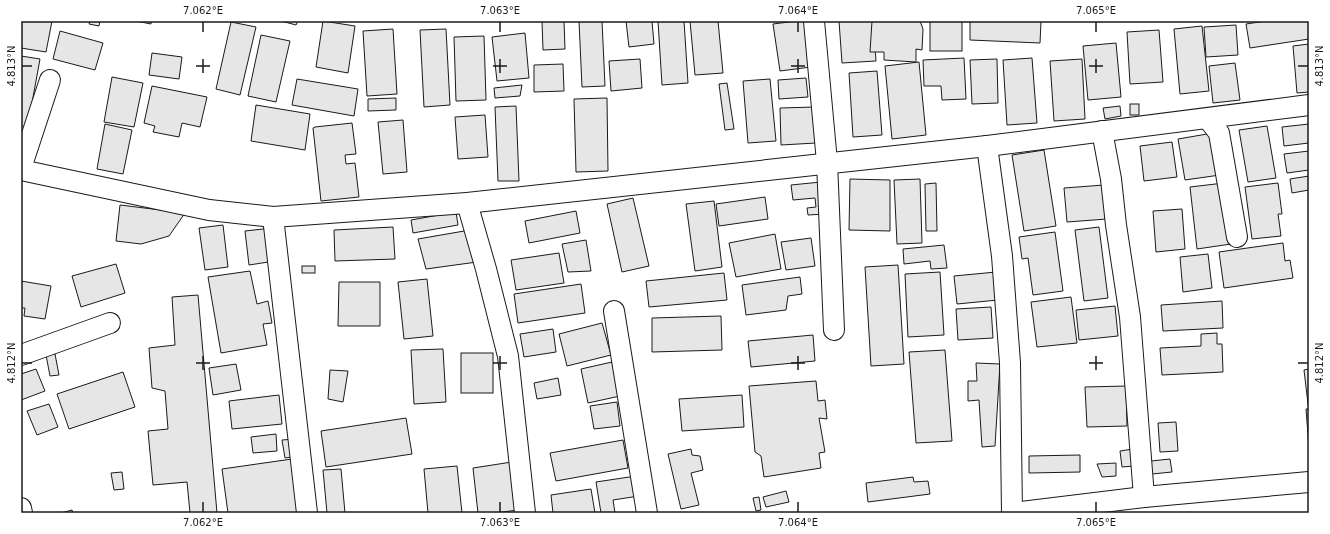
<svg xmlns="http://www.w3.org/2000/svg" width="1330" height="534" font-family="'DejaVu Sans',sans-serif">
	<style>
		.building { fill: #e6e6e6; stroke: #1a1a1a }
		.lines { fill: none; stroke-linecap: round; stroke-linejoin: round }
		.minor-casing { stroke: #1a1a1a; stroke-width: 22 }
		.minor { stroke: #fff; stroke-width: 20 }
		.ticks { fill: none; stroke: #1a1a1a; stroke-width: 1.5 }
		.neatline { fill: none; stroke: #1a1a1a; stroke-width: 1.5 }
		.ticks-label { font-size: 10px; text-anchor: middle; fill: #1a1a1a }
	</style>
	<rect width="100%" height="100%" fill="#fff"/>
	<g class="building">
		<polygon points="21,21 52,21 46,52 21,48"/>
		<polygon points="90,21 100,21 99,26 89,24"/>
		<polygon points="136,21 151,21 151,24"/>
		<polygon points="281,21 298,21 296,25"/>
		<polygon points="323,21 355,26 348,73 316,67"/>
		<polygon points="542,21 564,21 565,49 543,50"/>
		<polygon points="579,21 602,21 605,86 582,87"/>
		<polygon points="626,21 652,21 654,44 629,47"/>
		<polygon points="658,21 684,21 688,83 662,85"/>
		<polygon points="690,21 718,21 723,73 695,75"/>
		<polygon points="797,21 804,21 811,67 780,71 773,24"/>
		<polygon points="839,21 873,21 876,61 842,63"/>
		<polygon points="872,21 920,21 923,29 922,50 916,49 916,62 884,60 884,52 870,52"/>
		<rect x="930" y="21" width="32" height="30"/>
		<polygon points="970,21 1041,21 1040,43 970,40"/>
		<polygon points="1266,21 1309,21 1309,39 1250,48 1246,24"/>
		<polygon points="231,22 256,27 240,95 216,89"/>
		<polygon points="1236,25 1238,55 1206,57 1204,27"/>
		<polygon points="1202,26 1209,91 1180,94 1174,29"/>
		<polygon points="393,29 397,94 367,96 363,31"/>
		<polygon points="446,29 450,105 424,107 420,30"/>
		<polygon points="1159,30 1163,82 1130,84 1127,32"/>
		<polygon points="60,31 103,43 95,70 53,59"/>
		<polygon points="525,33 529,78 497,81 492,37"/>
		<polygon points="261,35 290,41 276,102 248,96"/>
		<polygon points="484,36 486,100 456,101 454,37"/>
		<polygon points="1116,43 1121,97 1088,100 1083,46"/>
		<polygon points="1309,44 1309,92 1297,93 1293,46"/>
		<polygon points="152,53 182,57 179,79 149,75"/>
		<polygon points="21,56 40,59 23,152 21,152"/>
		<polygon points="964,58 966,99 942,100 941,86 924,86 923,60"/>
		<polygon points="1032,58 1037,123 1007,125 1003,60"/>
		<polygon points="640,59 642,88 611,91 609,61"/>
		<polygon points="997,59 998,103 972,104 970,60"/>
		<polygon points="1082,59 1085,119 1054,121 1050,61"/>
		<polygon points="919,62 926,135 892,139 885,66"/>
		<polygon points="1235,63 1240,100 1213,103 1209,66"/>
		<polygon points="563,64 564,91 534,92 534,65"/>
		<polygon points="877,71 882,135 853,137 849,73"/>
		<polygon points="112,77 143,83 134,127 104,122"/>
		<polygon points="806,78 808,97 779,99 778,80"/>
		<polygon points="297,79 358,89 354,116 292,105"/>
		<polygon points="770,79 776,141 748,143 743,81"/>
		<polygon points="727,83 734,129 725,130 719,84"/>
		<polygon points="522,85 520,96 495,98 494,88"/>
		<polygon points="152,86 207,97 200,127 182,123 179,137 153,132 155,126 144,123"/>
		<polygon points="396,98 396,110 368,111 368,99"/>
		<polygon points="607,98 608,171 576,172 574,99"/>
		<rect x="1130" y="104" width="9" height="11"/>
		<polygon points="256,105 310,114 305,150 251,141"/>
		<polygon points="516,106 519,181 498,181 495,107"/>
		<polygon points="1120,106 1121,116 1105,119 1103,108"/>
		<polygon points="815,107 816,143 781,145 780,108"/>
		<polygon points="485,115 488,157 458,159 455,117"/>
		<polygon points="403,120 407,172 383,174 378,122"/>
		<polygon points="352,123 356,154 345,155 346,164 355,163 359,197 321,201 313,128 315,127"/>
		<polygon points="105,124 132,130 123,174 97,169"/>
		<polygon points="1309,124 1309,143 1284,146 1282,127"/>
		<polygon points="1267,126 1276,178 1248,182 1239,130"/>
		<polygon points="1213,133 1220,175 1185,180 1178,139"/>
		<polygon points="1172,142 1177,177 1144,181 1140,146"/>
		<polygon points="1044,150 1056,226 1024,231 1012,155"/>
		<polygon points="1309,151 1309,170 1287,173 1284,154"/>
		<polygon points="1309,176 1309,190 1292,193 1290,179"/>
		<polygon points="850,179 890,180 890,231 849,230"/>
		<polygon points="920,179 922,243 897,244 894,180"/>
		<polygon points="821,182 825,214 808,215 807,208 816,207 815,198 793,200 791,185"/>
		<polygon points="936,183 937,231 926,231 925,184"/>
		<polygon points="1224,183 1231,244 1197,249 1190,187"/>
		<polygon points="1278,183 1282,214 1278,214 1281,236 1252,239 1245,187"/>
		<polygon points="1104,185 1107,219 1067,222 1064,188"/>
		<polygon points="765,197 768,219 719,226 716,204"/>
		<polygon points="633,198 649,266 622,272 607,204"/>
		<polygon points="714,201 722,267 695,271 686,204"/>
		<polygon points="120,205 185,213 169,236 141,244 116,241"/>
		<polygon points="1182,209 1185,249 1156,252 1153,211"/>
		<polygon points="576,211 580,233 529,243 525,221"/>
		<polygon points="456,212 458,225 413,233 411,220"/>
		<polygon points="223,225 228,267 205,270 199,228"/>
		<polygon points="393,227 395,259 335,261 334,230"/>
		<polygon points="1099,227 1108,298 1084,301 1075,230"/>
		<polygon points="272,228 275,261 249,265 245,231"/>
		<polygon points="470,230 477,262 426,269 418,239"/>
		<polygon points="1055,232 1063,291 1033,295 1028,258 1022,259 1019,237"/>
		<polygon points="775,234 781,269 736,277 729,243"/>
		<polygon points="811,238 815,266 786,270 781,242"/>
		<polygon points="586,240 591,271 568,272 562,244"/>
		<polygon points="1283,243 1285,261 1290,260 1293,278 1224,288 1219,252"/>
		<polygon points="944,245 947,268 931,269 930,261 904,264 903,249"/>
		<polygon points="559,253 564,283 516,290 511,260"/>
		<polygon points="1208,254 1212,288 1183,292 1180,257"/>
		<polygon points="116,264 125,293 81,307 72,276"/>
		<polygon points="898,265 904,364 871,366 865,267"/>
		<rect x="302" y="266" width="13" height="7"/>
		<polygon points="250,271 257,304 268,301 272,323 263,324 267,345 221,353 208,277"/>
		<polygon points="940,272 944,335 908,337 905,274"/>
		<polygon points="996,272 998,300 957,304 954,276"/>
		<polygon points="724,273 727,300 649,307 646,281"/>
		<polygon points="800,277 802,294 788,296 786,310 746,315 742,285"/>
		<polygon points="427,279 433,336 404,339 398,282"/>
		<polygon points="21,281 51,286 45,319 24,316 25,308 21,308"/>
		<polygon points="339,282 380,282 380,326 338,326"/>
		<polygon points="581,284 585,313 518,323 514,294"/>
		<polygon points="198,295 217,513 190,513 187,482 153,485 148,431 168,429 165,391 152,388 149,348 175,345 172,297"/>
		<polygon points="1071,297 1077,343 1037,347 1031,302"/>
		<polygon points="1222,301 1223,328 1163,331 1161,305"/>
		<polygon points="1115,306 1118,336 1079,340 1076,310"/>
		<polygon points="991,307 993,338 958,340 956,309"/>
		<polygon points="721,316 722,350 652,352 652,318"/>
		<polygon points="602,323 611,355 567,366 559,334"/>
		<polygon points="553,329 556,352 524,357 520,334"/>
		<polygon points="1217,333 1217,344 1222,344 1223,372 1162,375 1160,348 1201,346 1201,334"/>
		<polygon points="813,335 815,361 751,367 748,341"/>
		<polygon points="443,349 446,402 414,404 411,350"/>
		<polygon points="945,350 952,441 916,443 909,352"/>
		<rect x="461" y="353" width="32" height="40"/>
		<polygon points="55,354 59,375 50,376 46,355"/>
		<polygon points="612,362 620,396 588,403 581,369"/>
		<polygon points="976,363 1000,364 995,446 982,447 979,400 968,401 968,381 977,381"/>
		<polygon points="236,364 241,390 213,395 209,368"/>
		<polygon points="36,369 45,391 21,400 21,374"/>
		<polygon points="1309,369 1309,404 1308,404 1304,370"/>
		<polygon points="330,370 348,371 343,402 328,399"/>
		<polygon points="123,372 135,407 69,429 57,394"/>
		<polygon points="558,378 561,395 537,399 534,383"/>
		<polygon points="816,381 818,401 825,400 827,419 819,418 825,452 819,453 821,468 764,477 761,456 755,452 749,386"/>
		<polygon points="1126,386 1127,426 1087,427 1085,387"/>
		<polygon points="279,395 282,424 232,429 229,401"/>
		<polygon points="742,395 744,427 682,431 679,399"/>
		<polygon points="617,402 620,426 594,429 590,406"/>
		<polygon points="49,404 58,427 37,435 27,411"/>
		<polygon points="1306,409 1309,409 1309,448"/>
		<polygon points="406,418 412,454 326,467 321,431"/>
		<polygon points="1176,422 1178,451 1160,452 1158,423"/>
		<polygon points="276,434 277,451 253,453 251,437"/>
		<polygon points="295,439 298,456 285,458 282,440"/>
		<polygon points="623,440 628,468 556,481 550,453"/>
		<polygon points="691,449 692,455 700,456 703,470 691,473 699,505 681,509 668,454"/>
		<polygon points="1133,449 1134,466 1122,467 1120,451"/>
		<polygon points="1080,455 1080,472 1029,473 1029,456"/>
		<polygon points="292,459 299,513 228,513 222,469"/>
		<polygon points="1170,459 1172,472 1152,474 1151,461"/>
		<polygon points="512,462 518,510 495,513 478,513 473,468"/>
		<polygon points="1116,463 1116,476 1102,477 1097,464"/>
		<polygon points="457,466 462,513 428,513 424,469"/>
		<polygon points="341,469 345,513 327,513 323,470"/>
		<polygon points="122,472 124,489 114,490 111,473"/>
		<polygon points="636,476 639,496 613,500 615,513 601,513 596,482"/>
		<polygon points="913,477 914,482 928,481 930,494 868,502 866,483"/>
		<polygon points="591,489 595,513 553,513 551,495"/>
		<polygon points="786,491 789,502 766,507 763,497"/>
		<polygon points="759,497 761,510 756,511 753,498"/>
		<polygon points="72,510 73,513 61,513"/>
	</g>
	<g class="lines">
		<defs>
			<g id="minor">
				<polyline points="814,21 827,162 834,330"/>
				<polyline points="1208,119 1219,133 1237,237"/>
				<polyline points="1102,131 1111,179 1116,225 1130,317 1144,497"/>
				<polyline points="987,146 1002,256 1010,363 1012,513"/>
				<polyline points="21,168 50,80"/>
				<polyline points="21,170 209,210 273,217 467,203 987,146 1309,105"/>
				<polyline points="467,203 486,269 508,356 525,513"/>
				<polyline points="273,217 307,513"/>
				<polyline points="614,311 647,513"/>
				<polyline points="21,355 110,323"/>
				<polyline points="21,508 22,513"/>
				<polyline points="1013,513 1144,497 1309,482"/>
			</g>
		</defs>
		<use href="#minor" class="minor-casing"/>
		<use href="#minor" class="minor"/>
	</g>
	<path class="ticks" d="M203 22V32M500 22V32M798 22V32M1096 22V32M203 59V73M500 59V73M798 59V73M1096 59V73M22 66H32M196 66H210M493 66H507M791 66H805M1089 66H1103M1298 66H1308M203 356V370M500 356V370M798 356V370M1096 356V370M22 363H32M196 363H210M493 363H507M791 363H805M1089 363H1103M1298 363H1308M203 502V512M500 502V512M798 502V512M1096 502V512"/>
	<rect width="1330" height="534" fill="none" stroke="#ffffff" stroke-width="44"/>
	<rect x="22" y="22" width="1286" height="490" class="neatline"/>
	<g class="ticks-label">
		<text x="203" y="14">7.062°E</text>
		<text x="500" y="14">7.063°E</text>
		<text x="798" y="14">7.064°E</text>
		<text x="1096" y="14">7.065°E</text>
		<text transform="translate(11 66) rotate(-90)" y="4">4.813°N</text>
		<text transform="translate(1319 66) rotate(-90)" y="4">4.813°N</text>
		<text transform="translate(11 363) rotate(-90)" y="4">4.812°N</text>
		<text transform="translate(1319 363) rotate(-90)" y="4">4.812°N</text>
		<text x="203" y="526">7.062°E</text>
		<text x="500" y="526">7.063°E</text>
		<text x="798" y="526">7.064°E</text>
		<text x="1096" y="526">7.065°E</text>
	</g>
</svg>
